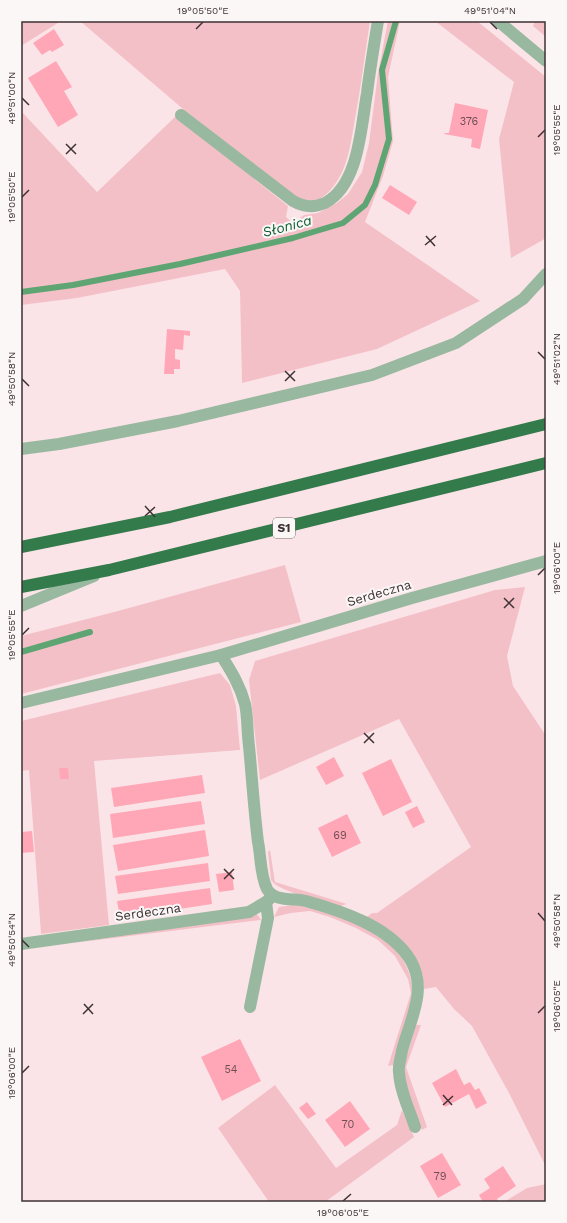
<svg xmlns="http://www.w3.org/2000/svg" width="567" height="1223" font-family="'Work Sans',sans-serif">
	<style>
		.green { fill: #f4c0c8 }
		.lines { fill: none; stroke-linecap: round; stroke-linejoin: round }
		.stream { stroke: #5ea573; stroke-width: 6 }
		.building { fill: #ffa7b7 }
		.minor { stroke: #99b8a0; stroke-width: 12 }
		.highway { stroke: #337b4b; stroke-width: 12 }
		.ticks { fill: none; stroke: #3d3234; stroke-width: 1.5 }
		.labels { text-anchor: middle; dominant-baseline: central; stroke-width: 4; stroke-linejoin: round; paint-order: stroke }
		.number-label { font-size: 11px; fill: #6e4f55 }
		.shield { fill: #fcf7f7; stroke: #766d6e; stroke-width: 1 }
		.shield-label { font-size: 12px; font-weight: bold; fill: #3d3234 }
		.street-label { font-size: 13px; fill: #3d3234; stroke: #fcf7f7 }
		.water-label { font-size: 14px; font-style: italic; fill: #0c6030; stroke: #fcf7f7 }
		.neatline { fill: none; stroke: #3d3234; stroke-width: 1.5 }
		.ticks-label { font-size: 10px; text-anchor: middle; fill: #3d3234 }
	</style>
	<rect width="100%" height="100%" fill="#fbe4e8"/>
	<g class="green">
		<polygon points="21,21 61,21 21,46"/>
		<path d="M80 21H370C365 54 361 86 355 119 352 136 350 153 343 170 337 184 322 206 303 201 300 200 297 197 295 196L183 109Z"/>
		<polygon points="388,21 400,21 388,77 393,141 383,176 365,222 480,301 377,349 242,383 240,291 225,269 77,298 21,305 21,111 97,192 176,116 288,206 286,217 293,223 304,215 318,213 337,203 348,194 362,172 369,143 378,73"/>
		<polygon points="435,21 477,21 546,77 546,237 543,240 511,258 499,139 514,82"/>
		<polygon points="535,21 546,21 546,37 533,26"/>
		<polygon points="285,565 301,622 21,694 21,636 118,611"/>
		<polygon points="525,587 507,656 513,686 546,736 546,1167 510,1095 472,1026 454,1009 436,987 424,989 421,972 367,917 372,913 377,913 471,847 399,719 260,780 249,680 255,661 495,590"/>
		<polygon points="220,673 230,685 236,706 240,750 94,761 109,925 41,934 29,770 21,771 21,721"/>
		<path d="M270 850 275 882 347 904 340 906C326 902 278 892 271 880L268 852Z"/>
		<path d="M293 905C309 906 323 911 337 916 372 929 414 951 412 994 411 1017 400 1043 393 1065L388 1066 411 993 408 979 395 956 378 940 356 928 330 917 310 911 291 913 274 917 279 907Z"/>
		<polygon points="257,914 261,920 73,943 235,919"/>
		<polygon points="416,1025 421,1025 406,1067 427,1127 422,1130 407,1091 404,1066"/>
		<polygon points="275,1085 336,1168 397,1125 402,1110 414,1137 325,1202 269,1202 218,1128"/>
		<polygon points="546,1184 546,1202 504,1202 527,1188"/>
	</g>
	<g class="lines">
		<g class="stream">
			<polyline points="21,292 73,285 180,264 293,238 343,223 365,205 375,185 389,139 382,70 396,21"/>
			<polyline points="21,652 90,632"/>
		</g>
	</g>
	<g class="building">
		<polygon points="54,29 64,45 52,52 50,50 42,55 33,43"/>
		<polygon points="56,61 72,87 64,91 78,115 58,127 28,78"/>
		<polygon points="455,103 488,110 480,149 471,147 472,139 444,134 445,133 449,133"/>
		<polygon points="390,185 417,202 409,215 382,198"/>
		<polygon points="167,329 190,331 190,336 184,335 183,350 175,349 175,359 180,360 180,369 174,369 174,374 164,374"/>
		<polygon points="334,757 344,776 326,785 316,767"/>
		<polygon points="391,759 412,802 383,816 362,773"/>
		<polygon points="59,768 68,768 69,779 60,779"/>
		<polygon points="202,775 205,793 114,807 111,788"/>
		<polygon points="201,801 205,824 113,838 110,814"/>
		<polygon points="417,806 425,822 413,828 405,812"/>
		<polygon points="347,814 361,843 332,857 318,828"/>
		<polygon points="205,830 209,856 118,871 113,845"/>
		<polygon points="32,831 34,852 21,853 21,832"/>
		<polygon points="208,863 210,881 118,894 115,876"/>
		<polygon points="232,872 234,890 219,892 216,874"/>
		<polygon points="210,888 212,904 120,918 117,901"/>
		<polygon points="240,1039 261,1081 222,1101 201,1057"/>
		<polygon points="456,1069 464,1085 470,1082 475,1090 479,1088 487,1103 476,1109 469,1094 445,1107 432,1083"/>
		<polygon points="350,1101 370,1129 345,1147 325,1120"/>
		<polygon points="307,1102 316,1114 308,1119 299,1108"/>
		<polygon points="442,1153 461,1185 438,1198 420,1166"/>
		<polygon points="503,1166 516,1186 497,1199 499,1202 483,1202 479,1195 490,1188 484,1179"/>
	</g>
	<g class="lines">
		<g class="minor">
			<polyline points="498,21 546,61"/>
			<path d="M181 115 293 201C304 207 313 208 325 203 359 185 361 127 367 93 370 69 374 45 378 21"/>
			<polyline points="21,449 59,444 178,421 372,375 456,343 523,299 546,274"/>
			<polyline points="21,606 94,576"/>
			<path d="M221 655C231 671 240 685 245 704 248 717 247 732 249 746 252 778 254 810 258 842 261 856 260 875 267 889 274 902 294 898 306 901 342 911 391 927 411 961 428 991 409 1022 402 1051 401 1058 398 1065 399 1072 400 1091 409 1109 415 1127"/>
			<polyline points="21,703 221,655 412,598 546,561"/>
			<polyline points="21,944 249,912 266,902 273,896"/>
			<polyline points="250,1007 268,918 266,902"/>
		</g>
		<g class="highway">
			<polyline points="21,547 170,517 546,424"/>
			<polyline points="21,587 109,570 546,463"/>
		</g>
	</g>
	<path class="ticks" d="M490 22 497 29M196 29 203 22M22 98 29 105M538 137 545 130M66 144 76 154M66 154 76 144M22 197 29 190M426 236 435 246M425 245 436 236M538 352 545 359M285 371 295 381M22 379 29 386M285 381 295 371M145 506 155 517M145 516 155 507M538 575 545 568M504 598 514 608M504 608 514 598M22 635 29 628M364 733 374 743M364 743 374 733M224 869 234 879M224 879 234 869M538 913 545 921M22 940 29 947M84 1004 93 1014M538 1013 545 1006M83 1014 93 1004M22 1073 29 1066M443 1095 452 1105M443 1105 453 1096M343 1201 351 1194"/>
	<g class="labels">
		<g class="number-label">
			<text x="469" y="121">376</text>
			<text x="340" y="835">69</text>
			<text x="231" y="1069">54</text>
			<text x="348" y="1124">70</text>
			<text x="440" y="1176">79</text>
		</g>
		<rect class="shield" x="273" y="518" width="22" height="20" rx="3"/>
		<g class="shield-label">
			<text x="284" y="528">S1</text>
		</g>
		<g class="street-label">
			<text transform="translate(379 593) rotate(-16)">Serdeczna</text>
			<text transform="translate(148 912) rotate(-8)">Serdeczna</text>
		</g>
		<g class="water-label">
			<text transform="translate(287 226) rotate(-15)">Słonica</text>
		</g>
	</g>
	<rect width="567" height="1223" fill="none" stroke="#fcf7f7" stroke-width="44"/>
	<rect x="22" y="22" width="523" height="1179" class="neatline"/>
	<g class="ticks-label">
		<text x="203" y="14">19°05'50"E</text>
		<text x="490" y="14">49°51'04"N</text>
		<text transform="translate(11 98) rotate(-90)" y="4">49°51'00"N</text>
		<text transform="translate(556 130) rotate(-90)" y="4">19°05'55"E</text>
		<text transform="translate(11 197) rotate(-90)" y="4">19°05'50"E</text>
		<text transform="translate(556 359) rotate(-90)" y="4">49°51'02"N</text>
		<text transform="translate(11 379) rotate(-90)" y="4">49°50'58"N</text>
		<text transform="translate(556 568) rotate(-90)" y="4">19°06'00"E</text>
		<text transform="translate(11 635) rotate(-90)" y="4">19°05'55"E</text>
		<text transform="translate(556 921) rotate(-90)" y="4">49°50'58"N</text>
		<text transform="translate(11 940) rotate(-90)" y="4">49°50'54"N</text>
		<text transform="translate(556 1006) rotate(-90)" y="4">19°06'05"E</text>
		<text transform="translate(11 1073) rotate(-90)" y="4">19°06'00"E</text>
		<text x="343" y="1216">19°06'05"E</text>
	</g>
</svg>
